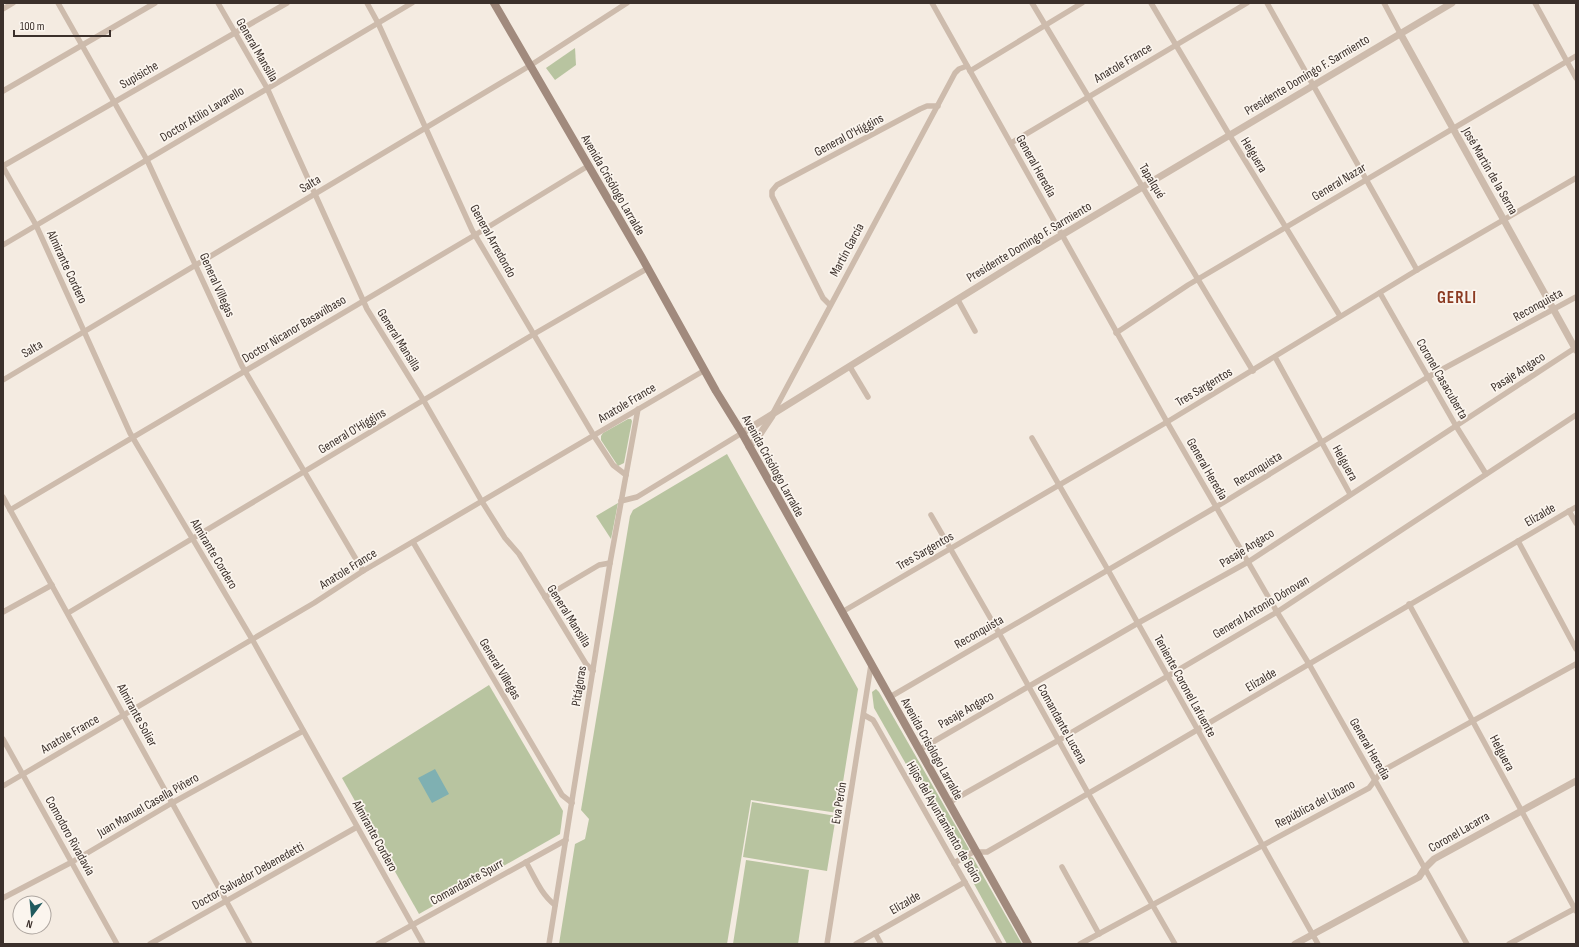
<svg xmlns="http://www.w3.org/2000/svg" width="1579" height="947" font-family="'Sofia Sans Condensed',sans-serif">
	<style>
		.green { fill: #b8c4a0 }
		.water { fill: #7fb0b2 }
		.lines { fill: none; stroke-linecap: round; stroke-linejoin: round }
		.minor { stroke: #cdbbac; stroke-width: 5.5 }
		.tertiary { stroke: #cdbbac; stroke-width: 7 }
		.secondary { stroke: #a18a7d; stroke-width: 8 }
		.labels { text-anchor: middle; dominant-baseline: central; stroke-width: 3.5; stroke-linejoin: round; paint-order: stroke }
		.street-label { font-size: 13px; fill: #3b302b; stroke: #fbf5ee }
		.district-label { font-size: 17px; font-weight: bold; letter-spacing: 1px; fill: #8c3b22; stroke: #fbf5ee }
	</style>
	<rect width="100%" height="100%" fill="#f4ebe1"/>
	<g class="green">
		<polygon points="575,48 576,65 555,80 546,68"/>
		<polygon points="628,419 631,419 632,421 624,463 618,466 601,440 601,436 603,433"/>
		<polygon points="727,454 858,689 838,813 751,800 727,944 559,944 575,844 585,839 589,819 581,810 630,516 633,510"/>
		<polygon points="618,503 611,539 596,516"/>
		<polygon points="489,685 563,811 560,834 419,914 342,778"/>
		<polygon points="876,689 879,692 969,849 968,851 959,857 874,708 872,692"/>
		<polygon points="752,802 836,816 827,871 743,857"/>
		<polygon points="970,857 973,858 1022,944 1007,944 962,862"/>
		<polygon points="746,860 809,870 798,944 733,944"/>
	</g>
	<polygon class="water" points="435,769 449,794 432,803 418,778"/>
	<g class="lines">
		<g class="minor">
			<polyline points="58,3 147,160 242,366 363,571"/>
			<polyline points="218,3 267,88 367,309 424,401 481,500 505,538 519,554 586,664 593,671"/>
			<polyline points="367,3 378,23 472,230 594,436 613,465 626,475"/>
			<polyline points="932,3 1167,422 1277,612 1309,664 1419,858 1467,944"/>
			<polyline points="1032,3 1253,371"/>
			<polyline points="1151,3 1230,136 1340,316"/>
			<polyline points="1267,3 1417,270"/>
			<polyline points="1384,3 1400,33"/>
			<polyline points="1535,3 1576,78"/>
			<polyline points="3,9 13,3"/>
			<polyline points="970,71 1082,3"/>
			<polyline points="3,91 155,3"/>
			<polyline points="1011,143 1247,3"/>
			<polyline points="3,166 287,3"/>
			<polyline points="3,167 36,225 130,433 252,639 423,944"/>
			<polyline points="3,245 412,3"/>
			<polyline points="1380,293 1456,426 1486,474"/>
			<polyline points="958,300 975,331"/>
			<polyline points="830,305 823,298 772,196 772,191 777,185 920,109 927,106 938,106"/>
			<polyline points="1116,333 1188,285 1576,56"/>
			<polyline points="1275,357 1350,494"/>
			<polyline points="850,367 868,397"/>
			<polyline points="3,380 531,65 627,3"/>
			<polyline points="773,413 955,73 959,69 967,66"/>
			<polyline points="1032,438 1108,570 1318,944"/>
			<polyline points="3,497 250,944"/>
			<polyline points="621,501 637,497 742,433"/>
			<polyline points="10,510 475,235 588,166"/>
			<polyline points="1569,511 1576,523"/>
			<polyline points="931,515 999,633 1088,793 1175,944"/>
			<polyline points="1518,541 1576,649"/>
			<polyline points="413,542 562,795 572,803"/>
			<polyline points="545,597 599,565 610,563"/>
			<polyline points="1409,604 1576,911"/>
			<polyline points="3,612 52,585"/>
			<polyline points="842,612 1167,422 1417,270 1576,178"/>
			<polyline points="68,613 534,334 648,268"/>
			<polyline points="890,697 1216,507 1428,377 1576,297"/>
			<polyline points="864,715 873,720 876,725 1000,944"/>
			<polyline points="3,739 117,944"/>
			<polyline points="919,750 1138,623 1248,562 1575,348"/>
			<polyline points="3,786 314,603 363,571 705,370"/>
			<polyline points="948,803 1059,740 1277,612 1576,415"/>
			<path d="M526 862C535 878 541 894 555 905"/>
			<polyline points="954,863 973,852 987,852 1146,760 1576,507"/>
			<polyline points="1062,867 1099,934"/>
			<polyline points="3,898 72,862 172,803 303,731"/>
			<polyline points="875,933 881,944"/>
			<polyline points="150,944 357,827"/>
			<polyline points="378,944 566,840"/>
			<polyline points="549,944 610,563 638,409"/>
			<polyline points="827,944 871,665"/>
			<polyline points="856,944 965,882"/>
			<polyline points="1080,944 1369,788 1382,771 1576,664"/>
			<polyline points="1509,944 1576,908"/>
		</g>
		<g class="tertiary">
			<polyline points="1400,33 1576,350"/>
			<polyline points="742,433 1045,245 1452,3"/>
			<polyline points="749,447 760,434 772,416"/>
			<polyline points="1295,944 1419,877 1425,868 1434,859 1576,781"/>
		</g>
		<polyline class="secondary" points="494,3 641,256 716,391 742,433 1028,944"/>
	</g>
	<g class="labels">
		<g class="street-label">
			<text transform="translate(257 50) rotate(60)">General Mansilla</text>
			<text transform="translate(1123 63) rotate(-31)">Anatole France</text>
			<text transform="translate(139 75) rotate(-30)">Supisiche</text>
			<text transform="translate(1307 75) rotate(-31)">Presidente Domingo F. Sarmiento</text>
			<text transform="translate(202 114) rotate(-31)">Doctor Atilio Lavarello</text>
			<text transform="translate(849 135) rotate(-28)">General O'Higgins</text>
			<text transform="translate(1254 155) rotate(59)">Helguera</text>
			<text transform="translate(1036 166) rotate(61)">General Heredia</text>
			<text transform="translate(1490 171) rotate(60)">José Martín de la Serna</text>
			<text transform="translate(1152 181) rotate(59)">Tapalqué</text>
			<text transform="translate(1339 182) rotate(-31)">General Nazar</text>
			<text transform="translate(310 184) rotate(-31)">Salta</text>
			<text transform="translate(613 185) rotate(60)">Avenida Crisólogo Larralde</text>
			<text transform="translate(493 241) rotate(61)">General Arredondo</text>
			<text transform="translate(1029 242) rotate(-31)">Presidente Domingo F. Sarmiento</text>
			<text transform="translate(847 250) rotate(-62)">Martín García</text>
			<text transform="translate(67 267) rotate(65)">Almirante Cordero</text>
			<text transform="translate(217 285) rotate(66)">General Villegas</text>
			<text transform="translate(1538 305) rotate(-29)">Reconquista</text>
			<text transform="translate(294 329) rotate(-31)">Doctor Nicanor Basavilbaso</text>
			<text transform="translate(399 340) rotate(58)">General Mansilla</text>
			<text transform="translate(32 349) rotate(-31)">Salta</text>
			<text transform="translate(1518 372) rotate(-33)">Pasaje Angaco</text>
			<text transform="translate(1442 379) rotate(60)">Coronel Casacuberta</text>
			<text transform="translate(1204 387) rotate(-31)">Tres Sargentos</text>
			<text transform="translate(627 403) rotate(-31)">Anatole France</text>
			<text transform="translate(352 431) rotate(-31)">General O'Higgins</text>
			<text transform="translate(1345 463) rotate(61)">Helguera</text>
			<text transform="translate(773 466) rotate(61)">Avenida Crisólogo Larralde</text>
			<text transform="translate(1207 469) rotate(60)">General Heredia</text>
			<text transform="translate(1258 469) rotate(-32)">Reconquista</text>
			<text transform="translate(1540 515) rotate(-30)">Elizalde</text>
			<text transform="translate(1247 548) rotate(-32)">Pasaje Angaco</text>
			<text transform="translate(925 551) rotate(-30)">Tres Sargentos</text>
			<text transform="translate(214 554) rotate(59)">Almirante Cordero</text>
			<text transform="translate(348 569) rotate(-32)">Anatole France</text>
			<text transform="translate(1261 607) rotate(-31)">General Antonio Dónovan</text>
			<text transform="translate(569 616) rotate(58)">General Mansilla</text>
			<text transform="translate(979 632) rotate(-30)">Reconquista</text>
			<text transform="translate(500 669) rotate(59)">General Villegas</text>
			<text transform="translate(1261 680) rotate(-31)">Elizalde</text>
			<text transform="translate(579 686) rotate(-81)">Pitágoras</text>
			<text transform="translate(1185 686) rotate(61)">Teniente Coronel Lafuente</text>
			<text transform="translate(966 710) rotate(-30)">Pasaje Angaco</text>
			<text transform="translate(137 715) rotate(61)">Almirante Solier</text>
			<text transform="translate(1062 724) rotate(61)">Comandante Lucena</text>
			<text transform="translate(70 734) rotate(-30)">Anatole France</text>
			<text transform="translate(932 749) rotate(61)">Avenida Crisólogo Larralde</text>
			<text transform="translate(1370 749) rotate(60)">General Heredia</text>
			<text transform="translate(1502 753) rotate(62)">Helguera</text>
			<text transform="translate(839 803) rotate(-81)">Eva Perón</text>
			<text transform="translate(1315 804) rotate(-28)">República del Líbano</text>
			<text transform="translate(148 805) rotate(-30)">Juan Manuel Casella Piñero</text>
			<text transform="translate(944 822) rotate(60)">Hijos del Ayuntamiento de Boiro</text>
			<text transform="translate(1459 832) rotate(-30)">Coronel Lacarra</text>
			<text transform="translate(70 836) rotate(61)">Comodoro Rivadavia</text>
			<text transform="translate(375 836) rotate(61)">Almirante Cordero</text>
			<text transform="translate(248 876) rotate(-29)">Doctor Salvador Debenedetti</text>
			<text transform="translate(467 882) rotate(-29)">Comandante Spurr</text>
			<text transform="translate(905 903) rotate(-30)">Elizalde</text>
		</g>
		<g class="district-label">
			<text x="1457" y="298">GERLI</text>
		</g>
	</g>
	<rect width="1579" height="947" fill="none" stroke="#3b302b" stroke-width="8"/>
	<g transform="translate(32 915) rotate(196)"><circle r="19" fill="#fbf5ee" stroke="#aea6a0"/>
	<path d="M0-3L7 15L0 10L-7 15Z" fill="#1f5a5e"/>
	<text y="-6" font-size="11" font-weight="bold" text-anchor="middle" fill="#3b302b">N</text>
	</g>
	<path d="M14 30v6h96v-6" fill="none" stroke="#3b302b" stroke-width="2"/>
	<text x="20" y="30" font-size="12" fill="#3b302b" stroke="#fbf5ee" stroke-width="3" paint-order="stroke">100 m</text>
</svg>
